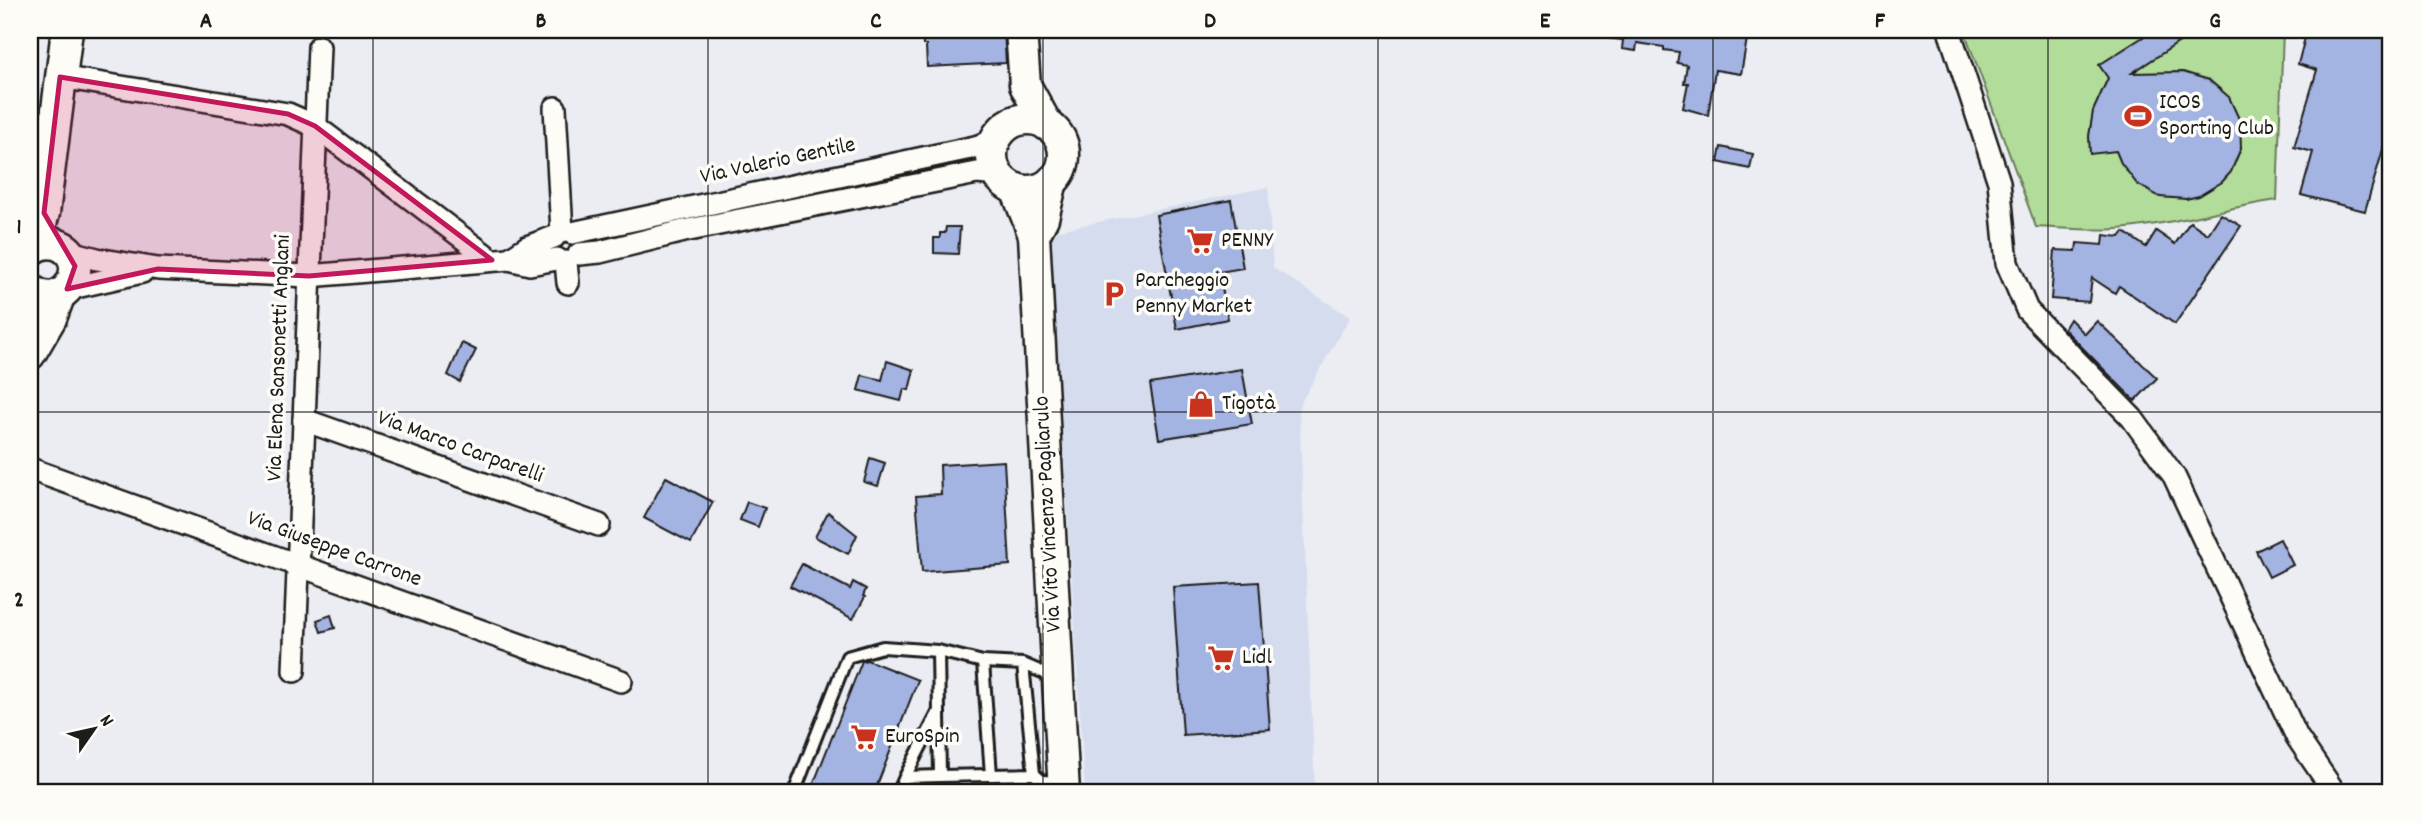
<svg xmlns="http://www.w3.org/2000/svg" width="2421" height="823" font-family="Dekko,sans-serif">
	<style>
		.built { fill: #d5dcee }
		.green { fill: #b2dc99; stroke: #677c5a; stroke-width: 2 }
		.building { fill: #a3b3e2; stroke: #1c1c1c; stroke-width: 2 }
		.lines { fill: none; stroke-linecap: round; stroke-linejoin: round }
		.lane-casing { stroke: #1c1c1c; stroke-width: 16 }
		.street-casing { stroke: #1c1c1c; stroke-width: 26 }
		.secondary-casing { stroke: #1c1c1c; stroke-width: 35 }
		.lane { stroke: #fdfcf7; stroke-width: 10 }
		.street { stroke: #fdfcf7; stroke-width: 21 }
		.secondary { stroke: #fdfcf7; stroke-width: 30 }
		.marked { fill: #c2185b; fill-opacity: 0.2; stroke: #c2185b; stroke-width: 5; stroke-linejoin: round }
		.grid { fill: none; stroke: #1c1c1c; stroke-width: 2; stroke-opacity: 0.55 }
		.labels { text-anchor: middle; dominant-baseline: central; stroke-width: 7; stroke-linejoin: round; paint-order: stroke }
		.poi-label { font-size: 23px; fill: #1c1c1c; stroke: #fdfcf7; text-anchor: start }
		.street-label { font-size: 23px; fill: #1c1c1c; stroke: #fdfcf7 }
		.neatline { fill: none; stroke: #1c1c1c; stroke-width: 2.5 }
		.grid-label { font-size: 23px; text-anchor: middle; font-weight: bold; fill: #1c1c1c }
	</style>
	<rect width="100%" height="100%" fill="#ebedf3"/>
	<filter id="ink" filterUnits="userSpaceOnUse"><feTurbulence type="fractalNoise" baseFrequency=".0143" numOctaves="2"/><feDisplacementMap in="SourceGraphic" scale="14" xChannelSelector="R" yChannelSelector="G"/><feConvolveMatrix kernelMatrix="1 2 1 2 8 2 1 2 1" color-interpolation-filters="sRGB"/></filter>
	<g filter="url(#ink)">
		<polygon class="built" points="1268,187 1273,268 1350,317 1299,406 1315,793 1085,793 1050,232"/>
		<path class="green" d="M1964 30H2283L2277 200C2224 208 2171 225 2117 229 2091 231 2062 228 2036 227Z"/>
		<g class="building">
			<polygon points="922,30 1004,30 1006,63 927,67 926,45 923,45"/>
			<polygon points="1607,30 1748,33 1741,74 1715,70 1708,115 1683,108 1688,83 1684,83 1687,65 1677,63 1679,52 1664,50 1664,47 1637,43 1636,51 1622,49 1623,40 1606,38"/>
			<polygon points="2154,30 2198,30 2132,73 2183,72 2209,80 2229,97 2240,121 2241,148 2231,172 2222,182 2199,196 2186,199 2160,197 2137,184 2121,163 2116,151 2090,154 2089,136 2093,111 2108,78 2099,65"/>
			<polygon points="2307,30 2391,30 2391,122 2365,211 2301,195 2313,152 2294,147 2317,70 2298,64"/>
			<polygon points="1721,147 1753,154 1750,169 1718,162"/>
			<polygon points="1231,200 1243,268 1219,272 1228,319 1177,329 1156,215"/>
			<polygon points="2221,214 2241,226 2175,324 2119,286 2115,293 2092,278 2089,302 2051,299 2055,250 2076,251 2077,243 2103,245 2104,235 2120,237 2124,232 2146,247 2156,231 2175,244 2190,222 2208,234"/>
			<polygon points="946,227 960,227 958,254 934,253 934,238 940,238 940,233 945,233"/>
			<polygon points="2070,319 2085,334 2097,321 2157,378 2135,401 2064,329"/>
			<polygon points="462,343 476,350 460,382 448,375"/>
			<polygon points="887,361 914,370 909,390 904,389 901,401 858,390 862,375 882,380"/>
			<polygon points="1242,369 1252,424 1159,439 1150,384"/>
			<polygon points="870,458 885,463 878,486 864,482"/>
			<polygon points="1004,461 1010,565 922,572 916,496 941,494 940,465"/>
			<polygon points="666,477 713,502 691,543 644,518"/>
			<polygon points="747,502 765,508 758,527 740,520"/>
			<polygon points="828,512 857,535 848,554 815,537"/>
			<polygon points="2280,539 2293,565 2269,577 2256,551"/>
			<polygon points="802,564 850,589 853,582 866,589 863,596 865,597 853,619 790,586"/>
			<polygon points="1259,582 1270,729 1183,735 1173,587"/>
			<polygon points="331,615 335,628 321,632 317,620"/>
			<polygon points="867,660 918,680 874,793 810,793 862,661"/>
		</g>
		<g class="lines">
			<defs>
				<g id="lane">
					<polyline points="983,662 991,775"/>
					<polyline points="1023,664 1034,774 940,776 938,651 983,662 1023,664 1056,678"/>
					<polyline points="1034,774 1042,781 1063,782"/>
					<polyline points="905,777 938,713"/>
					<polyline points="794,793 847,657 883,647 938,651"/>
					<polyline points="898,793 905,777 940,776"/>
				</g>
				<g id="street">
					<polyline points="1949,30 1999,182 2007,263 2027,310 2132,418 2174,476 2297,737 2335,793"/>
					<polyline points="60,77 288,114 315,126 492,260"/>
					<polyline points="555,108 562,232"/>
					<polyline points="572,233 975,147 995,141"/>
					<polyline points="554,237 527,247 509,259 530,264 557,259"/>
					<polyline points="67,251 97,259 158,269 309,276 509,259"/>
					<polyline points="579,254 600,252 684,231 977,173 998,175"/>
					<polyline points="566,262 568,283"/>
					<polyline points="67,289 142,272"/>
					<polyline points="304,420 599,525"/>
					<polyline points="30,469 621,681"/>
					<polyline points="294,671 319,47"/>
				</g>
				<g id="secondary">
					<polyline points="1021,30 1025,85 1047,125"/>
					<circle cx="1028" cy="155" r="36"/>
					<polyline points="1016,189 1034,235 1043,218 1052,181"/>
					<polyline points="1034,235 1064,793"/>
					<polyline points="34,247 44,213 67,30"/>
					<path d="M30 251C37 244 46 242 56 244 96 257 66 318 30 289"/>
					<polyline points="30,354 51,318 60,294"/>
				</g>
			</defs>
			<use href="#lane" class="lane-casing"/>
			<use href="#street" class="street-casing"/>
			<use href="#secondary" class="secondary-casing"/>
			<use href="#lane" class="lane"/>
			<use href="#street" class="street"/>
			<use href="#secondary" class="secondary"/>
		</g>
	</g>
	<path class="marked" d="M60 77 288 114 315 126 492 260 309 276 158 269 67 289 75 266 44 213Z"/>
	<path class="grid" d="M373 30V793M708 30V793M1043 30V793M1378 30V793M1713 30V793M2048 30V793M30 412H2391"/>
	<defs>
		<symbol id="stadium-bare" viewBox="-9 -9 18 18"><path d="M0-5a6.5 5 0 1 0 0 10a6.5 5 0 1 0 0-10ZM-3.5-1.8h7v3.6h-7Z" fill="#c8321e" stroke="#fdfcf7" stroke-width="2.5" paint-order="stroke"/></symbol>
		<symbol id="supermarket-bare" viewBox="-9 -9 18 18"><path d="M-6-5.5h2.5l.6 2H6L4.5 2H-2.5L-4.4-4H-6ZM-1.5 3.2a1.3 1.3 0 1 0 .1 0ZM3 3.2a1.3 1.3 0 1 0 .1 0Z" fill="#c8321e" stroke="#fdfcf7" stroke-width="2.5" paint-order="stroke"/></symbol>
		<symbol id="parking-bare" viewBox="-9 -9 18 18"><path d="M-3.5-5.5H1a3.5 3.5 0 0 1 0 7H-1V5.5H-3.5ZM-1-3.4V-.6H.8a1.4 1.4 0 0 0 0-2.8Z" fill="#c8321e" stroke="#fdfcf7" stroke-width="2.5" paint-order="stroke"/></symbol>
		<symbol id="shop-bare" viewBox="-9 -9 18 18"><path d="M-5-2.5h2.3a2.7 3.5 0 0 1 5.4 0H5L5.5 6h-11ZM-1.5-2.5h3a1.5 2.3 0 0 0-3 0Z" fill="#c8321e" stroke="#fdfcf7" stroke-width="2.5" paint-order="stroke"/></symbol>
	</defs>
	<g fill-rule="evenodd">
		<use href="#stadium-bare" x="2119" y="97" width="38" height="38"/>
		<use href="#supermarket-bare" x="1181" y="222" width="38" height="38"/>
		<use href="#parking-bare" x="1095" y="275" width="38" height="38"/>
		<use href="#shop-bare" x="1182" y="385" width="38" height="38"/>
		<use href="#supermarket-bare" x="1202" y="639" width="38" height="38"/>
		<use href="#supermarket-bare" x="845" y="718" width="38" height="38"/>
	</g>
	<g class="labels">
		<g class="poi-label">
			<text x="2159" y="103">ICOS<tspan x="2159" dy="26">Sporting Club</tspan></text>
			<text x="1221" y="241">PENNY</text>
			<text x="1135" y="281">Parcheggio<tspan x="1135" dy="26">Penny Market</tspan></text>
			<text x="1222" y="404">Tigotà</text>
			<text x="1242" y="658">Lidl</text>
			<text x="885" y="737">EuroSpin</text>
		</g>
		<g class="street-label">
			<text transform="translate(778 162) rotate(-12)">Via Valerio Gentile</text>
			<text transform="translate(280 358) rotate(-88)">Via Elena Sansonetti Anglani</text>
			<text transform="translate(460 448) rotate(20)">Via Marco Carparelli</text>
			<text transform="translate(1049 514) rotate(-93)">Via Vito Vincenzo Pagliarulo</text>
			<text transform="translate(334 550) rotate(20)">Via Giuseppe Carrone</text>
		</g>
	</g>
	<rect width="2421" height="823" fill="none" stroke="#fdfcf7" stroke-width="77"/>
	<g transform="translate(94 729) rotate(56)" stroke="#fdfcf7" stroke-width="5" paint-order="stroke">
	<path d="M0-5L12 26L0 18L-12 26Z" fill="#1c1c1c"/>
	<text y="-10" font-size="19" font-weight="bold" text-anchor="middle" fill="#1c1c1c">N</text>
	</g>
	<rect x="38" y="38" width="2344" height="746" class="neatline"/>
	<g class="grid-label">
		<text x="206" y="27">A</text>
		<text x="541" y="27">B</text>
		<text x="876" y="27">C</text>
		<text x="1210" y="27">D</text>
		<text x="1545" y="27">E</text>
		<text x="1880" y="27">F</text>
		<text x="2215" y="27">G</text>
		<text x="19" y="233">1</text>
		<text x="19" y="606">2</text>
	</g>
</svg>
